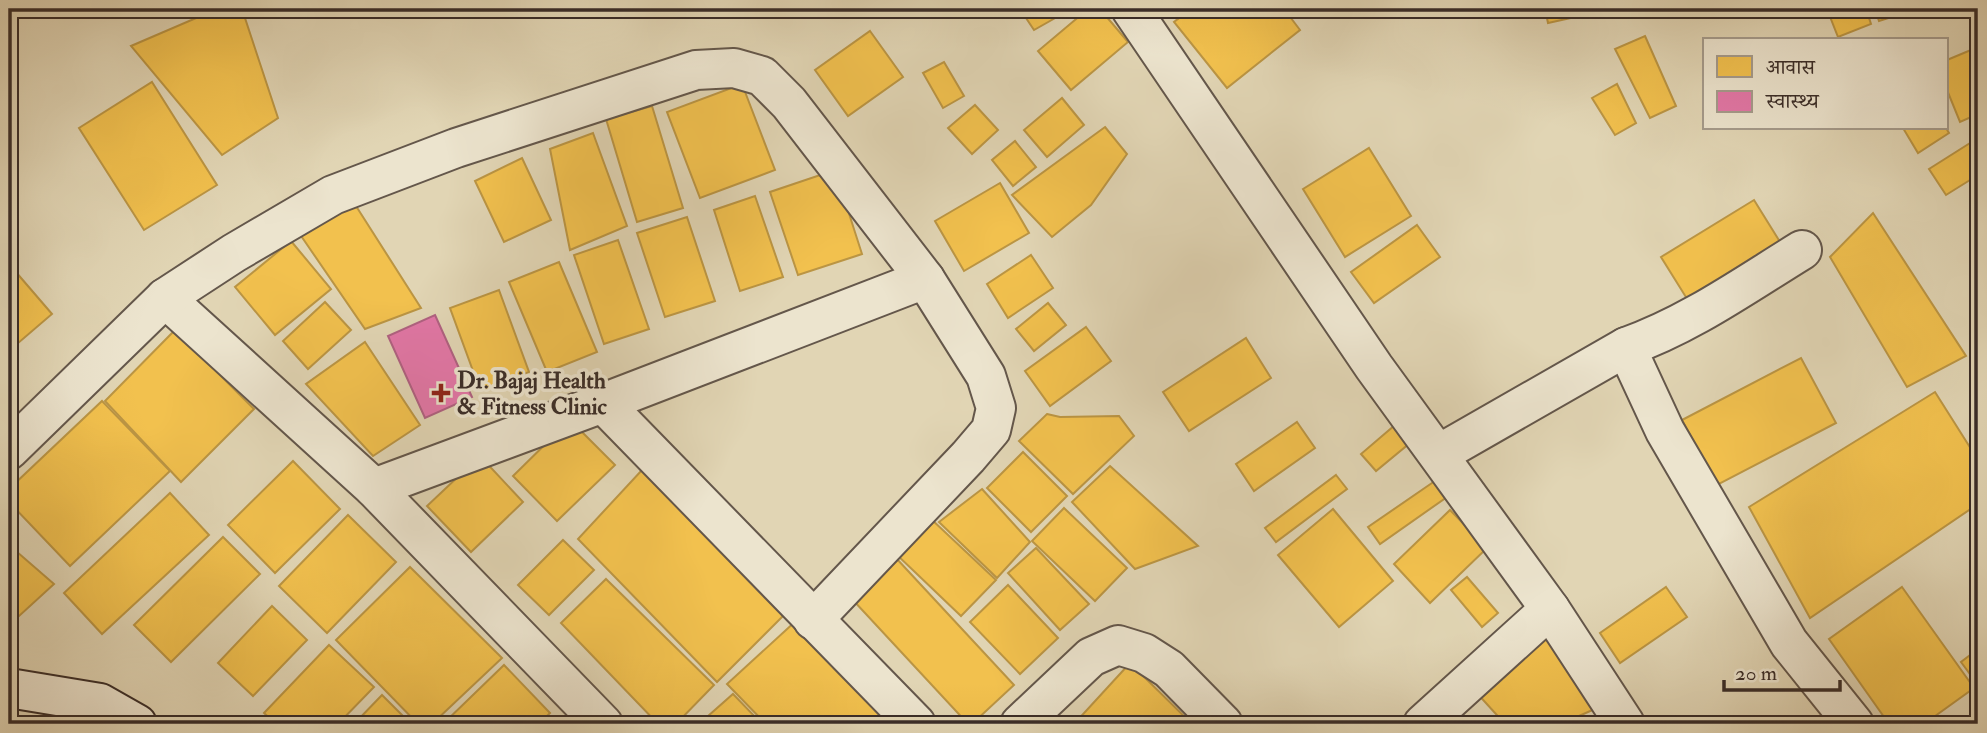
<svg xmlns="http://www.w3.org/2000/svg" width="1987" height="733" font-family="'IM FELL Double Pica','Noto Serif Devanagari',serif">
	<style>
		.homes { fill: #f2c14e; stroke: #bb9543; stroke-width: 2 }
		.health { fill: #e377a8; stroke: #b06182; stroke-width: 2 }
		.lines { fill: none; stroke-linecap: round; stroke-linejoin: round }
		.minor-casing { stroke: #64574b; stroke-width: 42 }
		.secondary-casing { stroke: #3a2d28; stroke-width: 42 }
		.minor { stroke: #ece4ce; stroke-width: 38 }
		.secondary { stroke: #ece4ce; stroke-width: 38 }
		.poi-dot { fill: #8f2418; stroke: #ece4ce; stroke-width: 2.5 }
		.labels { text-anchor: middle; dominant-baseline: central; stroke-width: 7; stroke-linejoin: round; paint-order: stroke }
		.poi-label { font-size: 23px; font-weight: bold; fill: #3a2d28; stroke: #ece4ce; text-anchor: start }
	</style>
	<rect width="100%" height="100%" fill="#e1d5b4"/>
	<filter id="stains"><feTurbulence type="fractalNoise" baseFrequency=".00286" numOctaves="4"/><feColorMatrix values="0 0 0 0 .2 0 0 0 0 .09 0 0 0 0 .02 0 0 0 .5 -.17"/></filter>
	<radialGradient id="worn" r=".72"><stop offset=".6" stop-color="#630" stop-opacity="0"/><stop offset="1" stop-color="#630" stop-opacity=".3"/></radialGradient>
	<g class="homes">
		<polygon points="217,9 242,9 278,118 222,155 131,46"/>
		<polygon points="1020,9 1071,9 1034,30"/>
		<polygon points="1088,9 1100,9 1128,42 1071,90 1038,51"/>
		<polygon points="1191,9 1284,9 1300,30 1227,88 1174,22"/>
		<polygon points="1545,9 1598,9 1598,12 1548,23"/>
		<polygon points="1648,9 1671,9 1653,17"/>
		<polygon points="1827,9 1866,9 1871,24 1838,37"/>
		<polygon points="1875,9 1917,9 1879,21"/>
		<polygon points="870,31 903,77 848,116 815,70"/>
		<polygon points="1645,36 1676,106 1650,118 1615,49"/>
		<polygon points="1978,47 1978,114 1960,122 1947,90 1947,60"/>
		<polygon points="944,62 964,96 943,108 923,73"/>
		<polygon points="152,82 217,185 144,230 79,128"/>
		<polygon points="742,84 775,170 700,198 667,112"/>
		<polygon points="1617,84 1636,123 1615,135 1592,98"/>
		<polygon points="1062,98 1084,125 1047,157 1024,130"/>
		<polygon points="975,105 998,130 972,154 948,128"/>
		<polygon points="652,106 683,208 637,222 606,119"/>
		<polygon points="1105,127 1127,154 1091,205 1052,237 1012,195"/>
		<polygon points="1903,128 1946,128 1949,133 1918,153"/>
		<polygon points="593,133 627,226 570,250 550,149"/>
		<polygon points="1978,138 1978,175 1946,195 1929,169"/>
		<polygon points="1015,141 1036,167 1013,186 992,160"/>
		<polygon points="1369,148 1411,216 1345,257 1303,189"/>
		<polygon points="522,158 551,220 504,242 475,181"/>
		<polygon points="835,170 862,254 798,275 770,192"/>
		<polygon points="1000,183 1029,233 964,271 935,221"/>
		<polygon points="755,196 783,277 740,291 714,210"/>
		<polygon points="1754,200 1782,245 1689,302 1661,257"/>
		<polygon points="356,206 421,308 365,329 297,230"/>
		<polygon points="1873,213 1966,356 1907,387 1830,257"/>
		<polygon points="687,217 715,301 665,317 637,233"/>
		<polygon points="1417,225 1440,257 1374,303 1351,272"/>
		<polygon points="618,240 649,329 604,344 574,255"/>
		<polygon points="291,241 331,289 275,335 235,287"/>
		<polygon points="1031,255 1053,288 1008,318 987,284"/>
		<polygon points="559,262 597,352 547,372 509,282"/>
		<polygon points="9,264 52,314 10,350 9,348"/>
		<polygon points="499,290 529,372 480,390 450,308"/>
		<polygon points="325,302 351,330 308,369 283,341"/>
		<polygon points="1048,303 1066,325 1034,351 1016,329"/>
		<polygon points="1086,327 1111,361 1050,406 1025,371"/>
		<polygon points="175,330 254,409 181,482 105,401"/>
		<polygon points="1246,338 1271,378 1189,431 1163,392"/>
		<polygon points="365,342 420,425 373,456 306,384"/>
		<polygon points="1801,358 1836,423 1717,485 1682,420"/>
		<polygon points="1935,392 1978,460 1978,504 1810,618 1749,507"/>
		<polygon points="102,401 170,471 70,566 9,502 9,489"/>
		<polygon points="1047,414 1060,417 1119,416 1134,436 1073,494 1019,441"/>
		<polygon points="1402,419 1416,438 1376,471 1361,454"/>
		<polygon points="570,420 615,465 557,521 513,476"/>
		<polygon points="1297,422 1315,448 1254,491 1236,464"/>
		<polygon points="1023,452 1067,496 1031,532 987,488"/>
		<polygon points="480,456 523,502 471,552 427,506"/>
		<polygon points="293,461 340,509 275,573 228,525"/>
		<polygon points="1110,466 1198,546 1135,569 1072,502"/>
		<polygon points="642,470 784,615 717,682 578,539"/>
		<polygon points="1445,474 1457,490 1380,544 1368,527"/>
		<polygon points="1336,475 1347,489 1276,542 1265,528"/>
		<polygon points="982,489 1030,542 997,578 939,522"/>
		<polygon points="170,493 209,535 102,634 64,593"/>
		<polygon points="1064,508 1127,568 1095,601 1032,541"/>
		<polygon points="1333,509 1393,581 1339,627 1278,555"/>
		<polygon points="1450,510 1487,548 1430,603 1394,564"/>
		<polygon points="348,515 396,562 327,633 279,586"/>
		<polygon points="930,518 996,580 961,616 896,554"/>
		<polygon points="223,537 260,574 171,662 134,625"/>
		<polygon points="563,540 594,570 549,615 518,585"/>
		<polygon points="9,545 54,584 18,617 9,609"/>
		<polygon points="1036,548 1089,604 1060,630 1008,573"/>
		<polygon points="896,558 1014,685 972,724 968,724 852,599"/>
		<polygon points="410,567 502,658 432,724 418,724 336,640"/>
		<polygon points="1467,577 1498,613 1482,627 1451,590"/>
		<polygon points="606,579 714,685 676,724 658,724 561,623"/>
		<polygon points="1008,585 1058,638 1020,674 970,622"/>
		<polygon points="1666,587 1687,617 1620,663 1600,633"/>
		<polygon points="1902,587 1974,688 1924,724 1889,724 1829,639"/>
		<polygon points="272,606 307,640 253,696 218,663"/>
		<polygon points="797,620 899,724 766,724 727,684"/>
		<polygon points="1546,625 1606,704 1561,724 1505,724 1475,691"/>
		<polygon points="329,645 374,687 338,724 276,724 264,713"/>
		<polygon points="1978,649 1978,685 1961,662"/>
		<polygon points="1130,663 1192,724 1074,724"/>
		<polygon points="504,665 550,713 539,724 443,724"/>
		<polygon points="733,694 762,724 699,724"/>
		<polygon points="382,695 411,724 354,724"/>
	</g>
	<polygon class="health" points="435,315 472,397 425,418 388,336"/>
	<g class="lines">
		<defs>
			<g id="minor">
				<polyline points="1131,9 1374,367 1550,609 1625,724"/>
				<polyline points="165,298 374,488 603,724"/>
				<polyline points="1626,347 1665,431 1789,643 1854,724"/>
				<polyline points="603,403 916,724"/>
				<polyline points="9,450 165,298 234,253 333,195 456,148 696,70 734,68 762,76 789,103 925,279 986,376 996,408 991,430 968,457 813,620"/>
				<path d="M1439 454 1626 347C1689 325 1745 285 1802 250"/>
				<polyline points="374,488 603,403 925,279"/>
				<polyline points="1020,724 1091,657 1118,645 1144,653 1169,669 1223,724"/>
				<polyline points="1423,724 1550,609"/>
			</g>
			<polyline id="secondary" points="9,688 100,703 137,724"/>
		</defs>
		<use href="#minor" class="minor-casing"/>
		<use href="#secondary" class="secondary-casing"/>
		<use href="#minor" class="minor"/>
		<use href="#secondary" class="secondary"/>
	</g>
	<path class="poi-dot" d="M437.5 382.5h7v7h7v7h-7v7h-7v-7h-7v-7h7z"/>
	<g class="labels">
		<g class="poi-label">
			<text x="457" y="380">Dr. Bajaj Health<tspan x="457" dy="26">&amp; Fitness Clinic</tspan></text>
		</g>
	</g>
	<rect width="1987" height="733" fill="none" stroke="#e1d5b4" stroke-width="35"/>
	<rect x="10" y="10" width="1966" height="712" fill="none" stroke="#3a2d28" stroke-width="3.5"/>
	<rect x="18" y="18" width="1952" height="698" fill="none" stroke="#3a2d28" stroke-width="2"/>
	<rect x="1703" y="38" width="245" height="91" fill="#ece4ce" stroke="#a59b8c" stroke-width="2"/>
	<rect x="1717" y="56" width="35" height="21" fill="#f2c14e" stroke="#a59b8c" stroke-width="2"/>
	<text x="1766" y="74" font-size="21" fill="#3a2d28">आवास</text>
	<rect x="1717" y="91" width="35" height="21" fill="#e377a8" stroke="#a59b8c" stroke-width="2"/>
	<text x="1766" y="108" font-size="21" fill="#3a2d28">स्वास्थ्य</text>
	<path d="M1724 680v10h116v-10" fill="none" stroke="#3a2d28" stroke-width="3.5"/>
	<text x="1735" y="680" font-size="21" fill="#3a2d28" stroke="#ece4ce" stroke-width="5" paint-order="stroke">20 m</text>
	<rect width="100%" height="100%" filter="url(#stains)"/>
	<rect width="100%" height="100%" fill="url(#worn)"/>
</svg>
